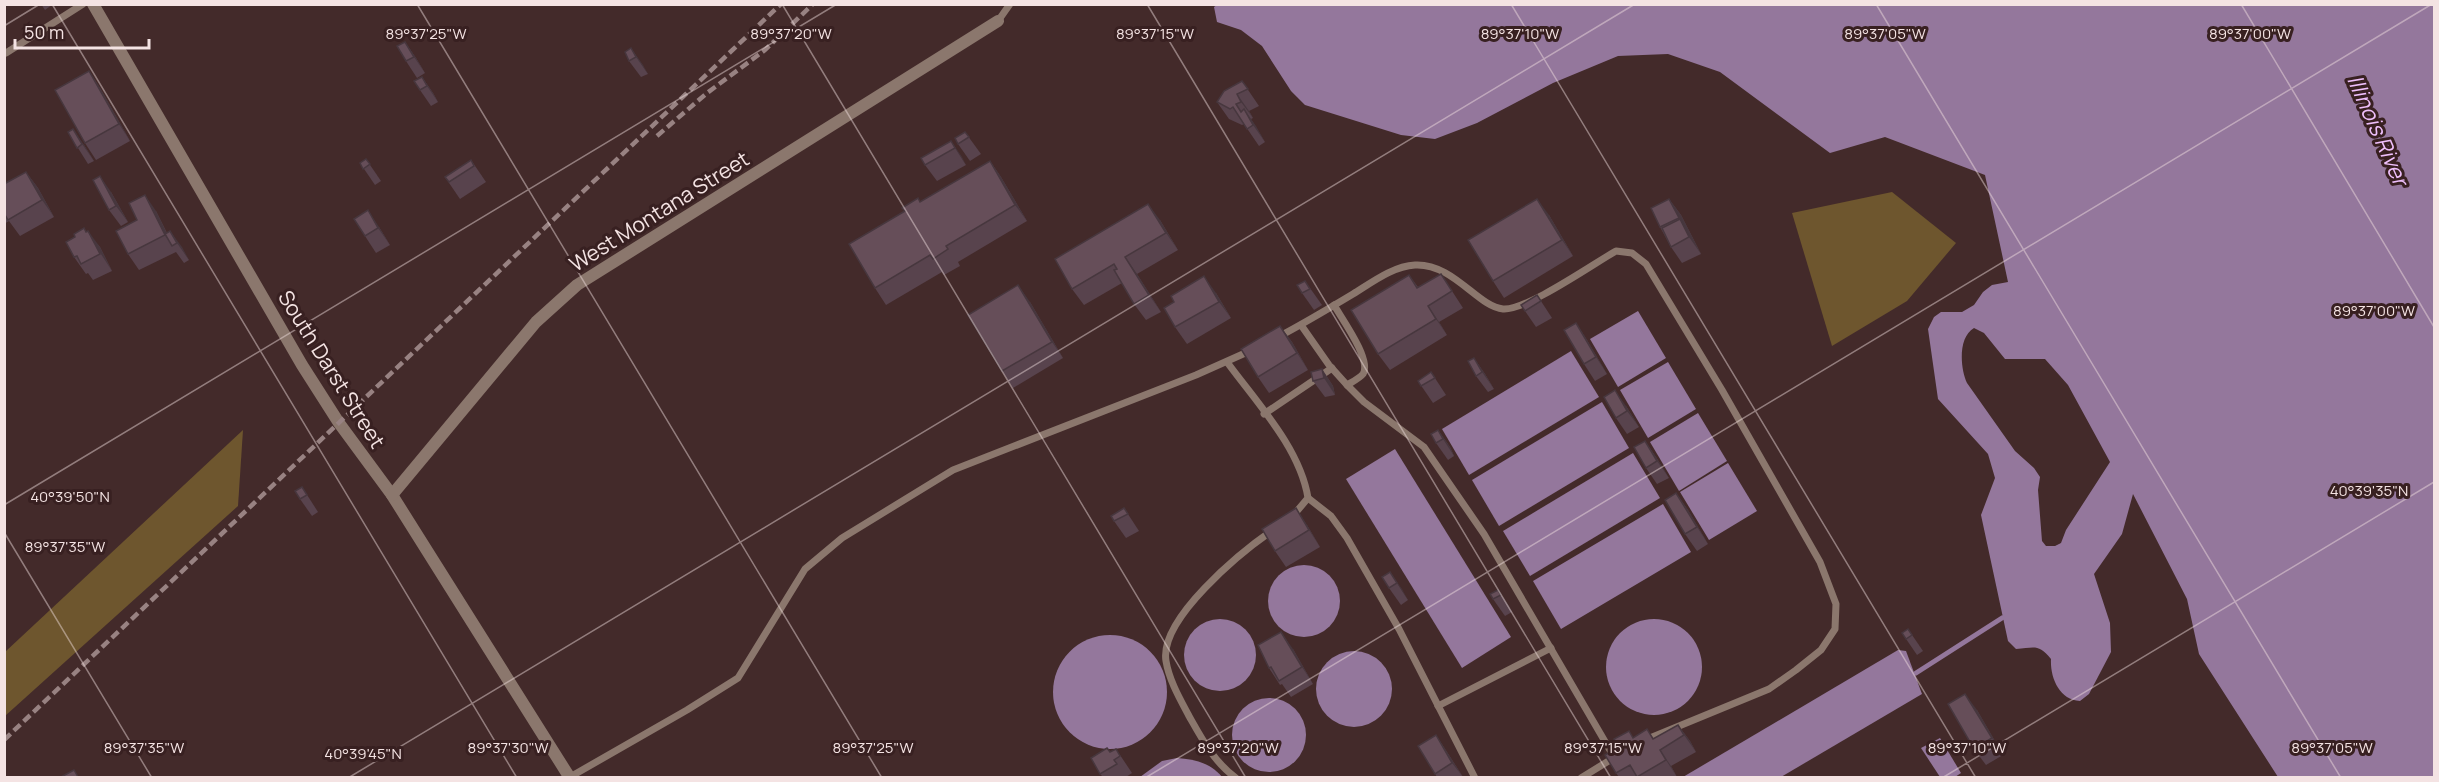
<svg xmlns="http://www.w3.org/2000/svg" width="2439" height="782" font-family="Manrope,sans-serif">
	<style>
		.green { fill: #6e562e }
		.water { fill: #94779c; fill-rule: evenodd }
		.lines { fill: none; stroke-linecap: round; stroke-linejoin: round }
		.stream { stroke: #94779c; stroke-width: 5 }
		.lane { stroke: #8b776d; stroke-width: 7 }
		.street { stroke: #8b776d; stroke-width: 12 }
		.rail { stroke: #988282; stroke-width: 4.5; stroke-dasharray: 9 4.5; stroke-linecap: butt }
		.wall { fill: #58434d }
		.shaded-wall { fill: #47373e }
		.building { fill: #664e59; stroke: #47373e; stroke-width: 1.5 }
		.ticks { fill: none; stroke: #f4e3e3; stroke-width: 1.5; stroke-opacity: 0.45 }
		.labels { text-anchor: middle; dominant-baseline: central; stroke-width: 6; stroke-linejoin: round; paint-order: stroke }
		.street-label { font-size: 21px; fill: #f4e3e3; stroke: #382021 }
		.water-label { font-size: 22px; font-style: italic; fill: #eebffb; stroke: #382021 }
		.ticks-label { font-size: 15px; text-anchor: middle; fill: #f4e3e3; stroke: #382021; stroke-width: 6; stroke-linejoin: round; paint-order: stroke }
	</style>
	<rect width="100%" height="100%" fill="#432a2a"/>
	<g class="green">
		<polygon points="1892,192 1956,243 1907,301 1832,346 1792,213"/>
		<polygon points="243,430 238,506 5,716 5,652"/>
	</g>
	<g class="water">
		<path d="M1217 5H2434V777H2278L2199 654 2187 599 2133 494 2122 534 2094 574 2110 623 2111 652 2089 694 2080 701C2059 700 2050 677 2051 659 2038 643 2034 648 2016 649L2008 641 1981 515 1995 478 1988 454 1938 399 1928 329 1934 317 1941 312H1962L1974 305 1983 292 1992 285 2008 282 1985 175 1885 137 1830 153 1720 72 1668 54 1618 56 1553 83 1477 123 1435 139 1401 135 1305 105 1291 91 1262 46 1241 30 1217 22 1214 7ZM1974 328 1984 333 2005 359H2045L2068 385 2110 462 2066 530 2061 543 2055 546H2046L2042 541 2038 490 2040 477 2034 468 2015 451 1967 383C1960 368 1958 337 1974 328Z"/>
		<polygon points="1638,311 1666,358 1618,387 1590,339"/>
		<polygon points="1571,351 1599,397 1469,475 1442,429"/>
		<polygon points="1668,362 1696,409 1648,438 1620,390"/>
		<polygon points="1602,402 1629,448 1499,526 1472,480"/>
		<polygon points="1698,413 1727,461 1679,491 1650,442"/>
		<polygon points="1395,449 1511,637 1462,668 1346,479"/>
		<polygon points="1633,453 1660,498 1530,576 1503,531"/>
		<polygon points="1728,463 1757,511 1709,540 1680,492"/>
		<polygon points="1663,504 1691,552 1561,629 1533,581"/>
		<circle cx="1304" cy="601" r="36"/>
		<circle cx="1654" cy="667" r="48"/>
		<circle cx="1220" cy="655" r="36"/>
		<circle cx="1110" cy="692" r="57"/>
		<polygon points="1898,650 1906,651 1922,694 1781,777 1683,777"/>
		<circle cx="1354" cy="689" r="38"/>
		<circle cx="1269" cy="735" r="37"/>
		<polygon points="1940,738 1961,773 1955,777 1940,777 1921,748"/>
		<path d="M1177 758C1194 759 1211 763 1222 777H1140L1162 761Z"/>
	</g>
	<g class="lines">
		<polyline class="stream" points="1916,673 2002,618"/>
		<g class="lane">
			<polyline points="998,21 1010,4"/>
			<polyline points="6,53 83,4"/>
			<path d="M1334 305C1342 319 1372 360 1363 374 1360 378 1352 382 1347 385"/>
			<polyline points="1301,325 1329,365 1347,385 1364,402 1424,447 1484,534 1614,757"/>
			<path d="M1278 337C1303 324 1328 309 1353 294 1371 283 1393 266 1415 265 1453 263 1478 307 1503 309 1526 311 1593 264 1616 251L1632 253 1646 264 1722 390 1820 562 1836 604 1835 629 1821 650 1796 670 1769 689 1645 740"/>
			<path d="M1227 362C1257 403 1300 448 1308 498L1292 517"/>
			<polyline points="1264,414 1332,368"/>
			<polyline points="1308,498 1331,516 1347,538 1399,629 1475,778"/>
			<polyline points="1438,706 1551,648"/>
			<polyline points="570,777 687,710 738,678 805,569 842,538 953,470 1196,375 1252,350"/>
			<path d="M1236 778C1214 762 1202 739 1189 716 1180 699 1169 680 1166 661 1159 619 1241 552 1273 530"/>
			<polyline points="1581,778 1615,757"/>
		</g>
		<g class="street">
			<polyline points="93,4 302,365 339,423 392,495 570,778"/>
			<polyline points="392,495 536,322 577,285 998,21"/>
		</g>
		<g class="rail">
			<polyline points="657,136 707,93 765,50 813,4"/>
			<polyline points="4,740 781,4"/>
		</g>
	</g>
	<g class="wall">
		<polygon points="41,4 53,4 45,10"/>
		<polygon points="405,42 416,58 425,73 417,78 406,61"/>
		<polygon points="631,48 648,74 641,77 629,61"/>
		<polygon points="89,71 100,88 130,141 96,160 85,143"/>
		<polygon points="422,77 433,93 438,102 431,106 420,90"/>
		<polygon points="1242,81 1259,106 1249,111 1253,118 1251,119 1265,142 1259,146 1244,124 1242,125 1229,119 1217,102"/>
		<polygon points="68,132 84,145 94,161 88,164"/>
		<polygon points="965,132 981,154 970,161 958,144"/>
		<polygon points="951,141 966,165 937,181 925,165"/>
		<polygon points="366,159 381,181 375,185 360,163"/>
		<polygon points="471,160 486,182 460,199 445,177"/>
		<polygon points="990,161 1001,177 1027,221 958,262 960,266 944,275 942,272 886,305 875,288 921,201"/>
		<polygon points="26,172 38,188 54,217 20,236 9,221 4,224 4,184"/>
		<polygon points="111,192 128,222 121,226 109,210"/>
		<polygon points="1669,199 1681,215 1701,254 1682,263 1671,247 1660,227"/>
		<polygon points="156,211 167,233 170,231 189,260 184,263 176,252 139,270 128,254 137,220"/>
		<polygon points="1549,215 1573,256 1504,298 1493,281"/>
		<polygon points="1160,220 1178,250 1137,274 1161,312 1146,320 1134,304 1122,283 1084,305 1072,289"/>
		<polygon points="379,227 390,245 376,253 365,236"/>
		<polygon points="86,232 100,247 112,271 93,280 88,273 86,274 74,257"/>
		<polygon points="1441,274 1463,308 1439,322 1447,335 1390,370 1378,354 1409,275 1418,287"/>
		<polygon points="1305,281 1322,305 1314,310 1302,293"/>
		<polygon points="1216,293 1231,318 1187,344 1175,327"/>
		<polygon points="1537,295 1552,318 1536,327 1525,311"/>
		<polygon points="1030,302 1063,358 1013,388 1002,371"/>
		<polygon points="1576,323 1587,340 1607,374 1595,381 1584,364"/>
		<polygon points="1280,326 1292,342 1308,370 1269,393 1258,377"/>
		<polygon points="1474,358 1485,374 1494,389 1488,392 1476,376"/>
		<polygon points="1322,369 1333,386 1335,395 1325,397 1313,381"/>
		<polygon points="1431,372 1446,395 1433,403 1418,381"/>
		<polygon points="1626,406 1639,427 1627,434 1616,418"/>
		<polygon points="1438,430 1450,447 1454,456 1448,460 1436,443"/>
		<polygon points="1645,441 1656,457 1669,478 1657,484 1646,468"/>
		<polygon points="302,487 318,512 312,516 300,499"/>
		<polygon points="1676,493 1688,510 1708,544 1697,551 1685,534"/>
		<polygon points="1124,508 1139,531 1126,538 1114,521"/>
		<polygon points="1307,525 1320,547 1286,567 1275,551"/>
		<polygon points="1390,572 1408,600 1401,605 1389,588"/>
		<polygon points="1498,590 1512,612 1505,616 1493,599"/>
		<polygon points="1908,629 1923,651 1917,655 1902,633"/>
		<polygon points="1293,649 1313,684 1291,697 1282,684 1280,685 1269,668"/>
		<polygon points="1977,710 2003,755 1986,765 1974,749"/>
		<polygon points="1678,725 1690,741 1696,752 1671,766 1677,777 1619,777 1616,773 1619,747 1629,731 1633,738 1647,729 1654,739"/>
		<polygon points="1436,735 1447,752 1463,777 1437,777 1418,746"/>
		<polygon points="1116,749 1132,773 1126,777 1103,777 1100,774 1110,752"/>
	</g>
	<g class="shaded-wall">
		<polygon points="405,42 416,58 425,73 414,57"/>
		<polygon points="631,48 643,65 648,74 636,57"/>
		<polygon points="89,71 100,88 130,141 119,124"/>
		<polygon points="422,77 433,93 438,102 427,86"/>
		<polygon points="1237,94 1249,111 1253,118 1241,102"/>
		<polygon points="1244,109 1256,126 1265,142 1253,125"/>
		<polygon points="73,129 84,145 94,161 82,144"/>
		<polygon points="951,141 962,157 966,165 955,148"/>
		<polygon points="990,161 1001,177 1027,221 1015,205"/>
		<polygon points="26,172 38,188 54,217 42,200"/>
		<polygon points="100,176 111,192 128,222 116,206"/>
		<polygon points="145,195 156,211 173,246 165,235"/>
		<polygon points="1537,199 1549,215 1573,256 1562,240"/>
		<polygon points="1669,199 1681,215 1701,254 1689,237"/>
		<polygon points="1148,204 1160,220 1178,250 1166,233"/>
		<polygon points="368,210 379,227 390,245 378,228"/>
		<polygon points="84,228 95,244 88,231 100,247 112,271"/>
		<polygon points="170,231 182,247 189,260 177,243"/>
		<polygon points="1125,257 1137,274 1161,312 1149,295"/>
		<polygon points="1204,276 1216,293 1231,318 1219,302"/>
		<polygon points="1018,285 1030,302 1063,358 1052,342"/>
		<polygon points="1428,306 1439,322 1447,335 1436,319"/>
		<polygon points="1576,323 1587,340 1607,374 1596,357"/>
		<polygon points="1280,326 1292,342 1308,370 1297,353"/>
		<polygon points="1474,358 1485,374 1494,389 1482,372"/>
		<polygon points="1322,369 1333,386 1335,395 1324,378"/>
		<polygon points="1615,390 1626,406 1639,427 1627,411"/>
		<polygon points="1438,430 1450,447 1454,456 1443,439"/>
		<polygon points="1645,441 1656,457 1669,478 1657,461"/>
		<polygon points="1676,493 1688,510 1708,544 1697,527"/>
		<polygon points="1296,508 1307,525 1320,547 1309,530"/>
		<polygon points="1390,572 1402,589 1408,600 1397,583"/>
		<polygon points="1498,590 1509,606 1512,612 1501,595"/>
		<polygon points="1281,632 1293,649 1313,684 1302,667"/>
		<polygon points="1965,694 1977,710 2003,755 1992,738"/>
		<polygon points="1678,725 1690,741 1696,752 1684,735"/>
		<polygon points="1436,735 1447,752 1463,777 1452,763"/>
		<polygon points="1660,750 1671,766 1677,777 1666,760"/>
	</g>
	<g class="building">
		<polygon points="405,42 414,57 406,61 397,46"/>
		<polygon points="631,48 636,57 629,61 625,52"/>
		<polygon points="89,71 119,124 85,143 55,90"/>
		<polygon points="422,77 427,86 420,90 414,81"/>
		<polygon points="1242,81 1248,89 1237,94 1241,102 1236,104 1241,112 1244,109 1253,125 1247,129 1233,107 1230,109 1217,102 1224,91"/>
		<polygon points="73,129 82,144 77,148 68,132"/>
		<polygon points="965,132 969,137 958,144 955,138"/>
		<polygon points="951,141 955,148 925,165 921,158"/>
		<polygon points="366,159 370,164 363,169 360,163"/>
		<polygon points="471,160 474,166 449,182 445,177"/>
		<polygon points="990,161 1015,205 946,246 948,249 933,259 930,255 875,288 849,244 905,211 902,208 918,198 920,202"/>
		<polygon points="26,172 42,200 8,220 4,213 4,184"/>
		<polygon points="100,176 116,206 109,210 93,180"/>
		<polygon points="145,195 165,235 128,254 116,231 137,220 129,203"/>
		<polygon points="1537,199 1562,240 1493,281 1468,240"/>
		<polygon points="1669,199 1679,218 1660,227 1651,208"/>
		<polygon points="1148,204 1166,233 1125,257 1149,295 1134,304 1114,270 1117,269 1114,264 1072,289 1055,259"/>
		<polygon points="368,210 378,228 365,236 354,219"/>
		<polygon points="1680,219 1689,237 1671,247 1662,228"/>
		<polygon points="84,228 86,232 88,231 100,254 81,264 77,256 74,257 66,242 75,237 74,234"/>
		<polygon points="170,231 177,243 172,246 165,234"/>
		<polygon points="1441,274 1452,291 1428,306 1436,319 1378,354 1351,310 1409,275 1417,288"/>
		<polygon points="1204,276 1219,302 1175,327 1164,308 1174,302 1171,296"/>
		<polygon points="1305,281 1310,289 1302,293 1297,285"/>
		<polygon points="1018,285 1052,342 1002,371 968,315"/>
		<polygon points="1537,295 1541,301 1525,311 1521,305"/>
		<polygon points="1576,323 1596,357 1584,364 1564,330"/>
		<polygon points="1280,326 1297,353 1258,377 1241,349"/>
		<polygon points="1474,358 1482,372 1476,376 1468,361"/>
		<polygon points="1322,369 1324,378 1313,381 1311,372"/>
		<polygon points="1431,372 1435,378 1421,386 1418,381"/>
		<polygon points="1615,390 1627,411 1616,418 1604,397"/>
		<polygon points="1438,430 1443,439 1436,443 1431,434"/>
		<polygon points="1645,441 1657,461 1646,468 1634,447"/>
		<polygon points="302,487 307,495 300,499 295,491"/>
		<polygon points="1676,493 1697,527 1685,534 1665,500"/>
		<polygon points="1124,508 1128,514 1114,521 1111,516"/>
		<polygon points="1296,508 1309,530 1275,551 1262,529"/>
		<polygon points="1390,572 1397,583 1389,588 1382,577"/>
		<polygon points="1498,590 1501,595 1493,599 1490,594"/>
		<polygon points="1908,629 1912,635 1906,639 1902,633"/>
		<polygon points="1281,632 1302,667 1279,681 1271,667 1269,668 1258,645"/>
		<polygon points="1965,694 1992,738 1974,749 1948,704"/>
		<polygon points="1678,725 1684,735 1660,750 1666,760 1637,777 1630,765 1616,773 1605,755 1619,747 1614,739 1629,731 1633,738 1647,729 1653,739"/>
		<polygon points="1436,735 1452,763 1435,774 1418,746"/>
		<polygon points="1107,748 1110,752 1116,749 1120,756 1114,760 1117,764 1100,774 1091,758"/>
		<polygon points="74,770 78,777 61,777"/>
	</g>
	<path class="ticks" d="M52 4 517 778M417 4 882 778M782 4 1246 778M1147 4 1611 778M1511 4 1976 778M1876 4 2341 778M2241 4 2434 327M4 26 40 4M4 505 837 4M4 532 152 778M348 778 1635 4M1145 778 2432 4M1942 778 2434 482"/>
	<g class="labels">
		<g class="street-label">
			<text transform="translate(659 211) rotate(-32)">West Montana Street</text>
			<text transform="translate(332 369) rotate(58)">South Darst Street</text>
		</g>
		<g class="water-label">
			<text transform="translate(2378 130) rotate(66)">Illinois River</text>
		</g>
	</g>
	<g class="ticks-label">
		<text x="1885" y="39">89°37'05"W</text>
		<text x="426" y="39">89°37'25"W</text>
		<text x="791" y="39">89°37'20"W</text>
		<text x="1155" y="39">89°37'15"W</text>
		<text x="1520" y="39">89°37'10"W</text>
		<text x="2250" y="39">89°37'00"W</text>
		<text x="2374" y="316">89°37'00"W</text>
		<text x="2369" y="496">40°39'35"N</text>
		<text x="70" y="502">40°39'50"N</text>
		<text x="65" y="552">89°37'35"W</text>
		<text x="144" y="753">89°37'35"W</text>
		<text x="508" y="753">89°37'30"W</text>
		<text x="873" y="753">89°37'25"W</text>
		<text x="1238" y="753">89°37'20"W</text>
		<text x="1603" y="753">89°37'15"W</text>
		<text x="1967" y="753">89°37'10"W</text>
		<text x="2332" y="753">89°37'05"W</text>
		<text x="363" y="759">40°39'45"N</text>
	</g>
	<rect width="2439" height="782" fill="none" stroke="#f4e3e3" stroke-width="12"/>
	<path d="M15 39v9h134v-9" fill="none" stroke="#f4e3e3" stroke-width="3"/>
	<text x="24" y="39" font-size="18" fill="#f4e3e3" stroke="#382021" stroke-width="4.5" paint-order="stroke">50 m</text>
</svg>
